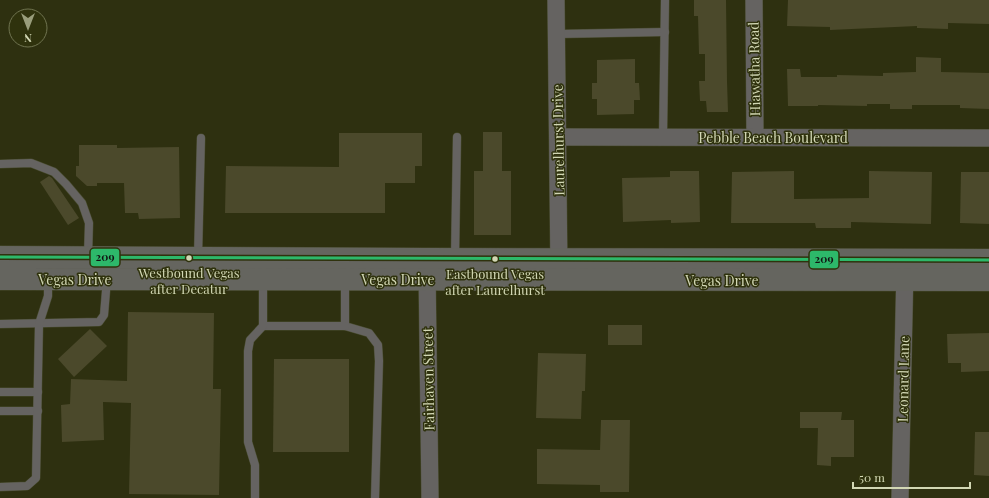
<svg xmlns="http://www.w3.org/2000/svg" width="989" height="498" font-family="'Playfair Display',serif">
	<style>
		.building { fill: #4b492b }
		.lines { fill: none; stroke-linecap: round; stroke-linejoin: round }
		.lane-casing { stroke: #494c30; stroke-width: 9 }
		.street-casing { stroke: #494c30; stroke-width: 18 }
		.secondary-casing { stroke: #494c30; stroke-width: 23 }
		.lane { stroke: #656361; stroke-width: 8 }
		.street { stroke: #656361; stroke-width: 17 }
		.secondary { stroke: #65655f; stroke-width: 22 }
		.bus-1-casing { stroke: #2f320d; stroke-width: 6 }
		.bus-1 { stroke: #2db86a; stroke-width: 3 }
		.bus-dot { fill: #d2d7b4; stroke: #2f320d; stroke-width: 1.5 }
		.labels { text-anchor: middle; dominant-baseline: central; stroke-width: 3; stroke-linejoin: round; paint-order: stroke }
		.bus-label { font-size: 13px; fill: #d2d7b4; stroke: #2f320d }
		.street-label { font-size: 14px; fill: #d2d7b4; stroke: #2f320d }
		.line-badge { stroke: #2f320d; stroke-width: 1.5 }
		.pale-badge-label { font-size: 11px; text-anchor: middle; font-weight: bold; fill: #111 }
	</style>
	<rect width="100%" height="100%" fill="#2e3010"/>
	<g class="building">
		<polygon points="694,0 726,0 727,81 728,112 707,112 706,101 700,101 699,81 705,81 705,54 699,54 698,16 694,16"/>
		<polygon points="788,0 989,0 989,24 948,23 948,29 917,28 917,26 830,30 830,27 787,26"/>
		<polygon points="916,57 941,58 941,72 989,73 989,109 960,108 960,105 912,105 912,109 890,109 890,104 867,104 867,106 818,105 818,106 788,106 787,69 800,69 801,77 837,77 837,75 883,76 883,73 916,72"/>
		<polygon points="635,59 635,83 639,83 640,100 634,100 634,114 597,115 597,99 592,99 592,83 597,83 597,60"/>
		<polygon points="483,132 502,132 502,171 511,171 511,235 474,235 474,171 483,171"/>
		<polygon points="339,133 422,133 422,166 415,166 415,183 385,183 385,213 225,213 226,166 339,167"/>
		<polygon points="79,145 117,145 117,148 179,147 180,218 139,219 138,213 125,213 124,183 97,183 97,186 87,186 76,176 76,166 79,166"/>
		<polygon points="670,171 699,171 700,222 671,223 671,220 623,222 622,178 670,177"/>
		<polygon points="794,171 794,199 869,198 869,171 932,172 931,224 851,222 851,228 816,228 815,223 731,223 732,172"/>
		<polygon points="961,172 989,172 989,224 960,223"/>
		<polygon points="49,176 52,178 79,218 68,225 40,182"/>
		<polygon points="128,312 214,313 213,389 221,389 219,495 129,494 131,403 103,402 104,440 62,442 61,405 70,404 71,379 127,381"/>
		<rect x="608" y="325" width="34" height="20"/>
		<polygon points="90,329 107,346 74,377 58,359"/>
		<polygon points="989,333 989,371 961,372 961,363 948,363 947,334"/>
		<polygon points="538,353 586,354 585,391 582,391 581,419 536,418"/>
		<polygon points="274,359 349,359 349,452 273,452"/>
		<polygon points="800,412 842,412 841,420 854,420 854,457 831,457 831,466 817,465 818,428 800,428"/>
		<polygon points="601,420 630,420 629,492 600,492 600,485 537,484 537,449 600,450"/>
		<polygon points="975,432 989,432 989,476 974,475"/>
	</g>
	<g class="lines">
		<defs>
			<g id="lane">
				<polyline points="557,34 665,32"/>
				<polyline points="663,137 665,0"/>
				<polyline points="0,164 31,163 54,172 66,184 82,203 89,223 88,256"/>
				<polyline points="198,257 201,138"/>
				<polyline points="455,258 457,137"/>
				<polyline points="345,280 345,326 369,333 378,345 379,361 375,498"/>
				<polyline points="0,324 99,322 104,315 107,279"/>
				<polyline points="263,326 345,326"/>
				<polyline points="0,392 38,392"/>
				<polyline points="0,411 38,411"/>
				<polyline points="0,487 27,486 36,478 39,324 48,296 48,280"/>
				<polyline points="255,498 255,465 248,442 248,351 250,340 263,326 263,281"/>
			</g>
			<g id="street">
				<polyline points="556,0 559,272"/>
				<polyline points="754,0 755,137"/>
				<polyline points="558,137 989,138"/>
				<polyline points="427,268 430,498"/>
				<polyline points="900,498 905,268"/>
			</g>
			<g id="secondary">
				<polyline points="0,257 427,259 989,260"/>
				<polyline points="0,279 989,280"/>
			</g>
		</defs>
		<use href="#lane" class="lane-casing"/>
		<use href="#street" class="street-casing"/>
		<use href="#secondary" class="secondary-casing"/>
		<use href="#lane" class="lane"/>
		<use href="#street" class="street"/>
		<use href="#secondary" class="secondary"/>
		<defs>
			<polyline id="bus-1" points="0,257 989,260"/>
		</defs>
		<use href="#bus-1" class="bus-1-casing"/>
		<use href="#bus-1" class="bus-1"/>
	</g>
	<g class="bus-dot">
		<circle cx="189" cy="258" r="3.5"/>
		<circle cx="495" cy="259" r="3.5"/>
	</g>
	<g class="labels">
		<g class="bus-label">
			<text x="189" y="272">Westbound Vegas<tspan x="189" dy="16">after Decatur</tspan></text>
			<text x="495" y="273">Eastbound Vegas<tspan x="495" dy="16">after Laurelhurst</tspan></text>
		</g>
		<g class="street-label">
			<text transform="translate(754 69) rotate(-91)">Hiawatha Road</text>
			<text x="773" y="137">Pebble Beach Boulevard</text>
			<text transform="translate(558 140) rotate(-91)">Laurelhurst Drive</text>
			<text x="75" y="279">Vegas Drive</text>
			<text x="398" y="279">Vegas Drive</text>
			<text x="722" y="280">Vegas Drive</text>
			<text transform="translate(428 379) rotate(-91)">Fairhaven Street</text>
			<text transform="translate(903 379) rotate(-89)">Leonard Lane</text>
		</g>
	</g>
	<g class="line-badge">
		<rect x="90" y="248" width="30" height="19" rx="4" fill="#2db86a"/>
		<rect x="809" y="250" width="30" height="19" rx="4" fill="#2db86a"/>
	</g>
	<g class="pale-badge-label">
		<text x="105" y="261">209</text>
		<text x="824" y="263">209</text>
	</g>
	<g transform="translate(28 28) rotate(180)"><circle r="19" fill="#2f320d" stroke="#707450"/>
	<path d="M0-3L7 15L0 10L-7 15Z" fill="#999d7b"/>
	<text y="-6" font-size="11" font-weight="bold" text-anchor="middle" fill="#d2d7b4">N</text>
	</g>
	<path d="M853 482v6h117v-6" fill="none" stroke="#d2d7b4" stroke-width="2"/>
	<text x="859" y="482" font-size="12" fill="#d2d7b4" stroke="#2f320d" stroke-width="3" paint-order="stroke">50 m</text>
</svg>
